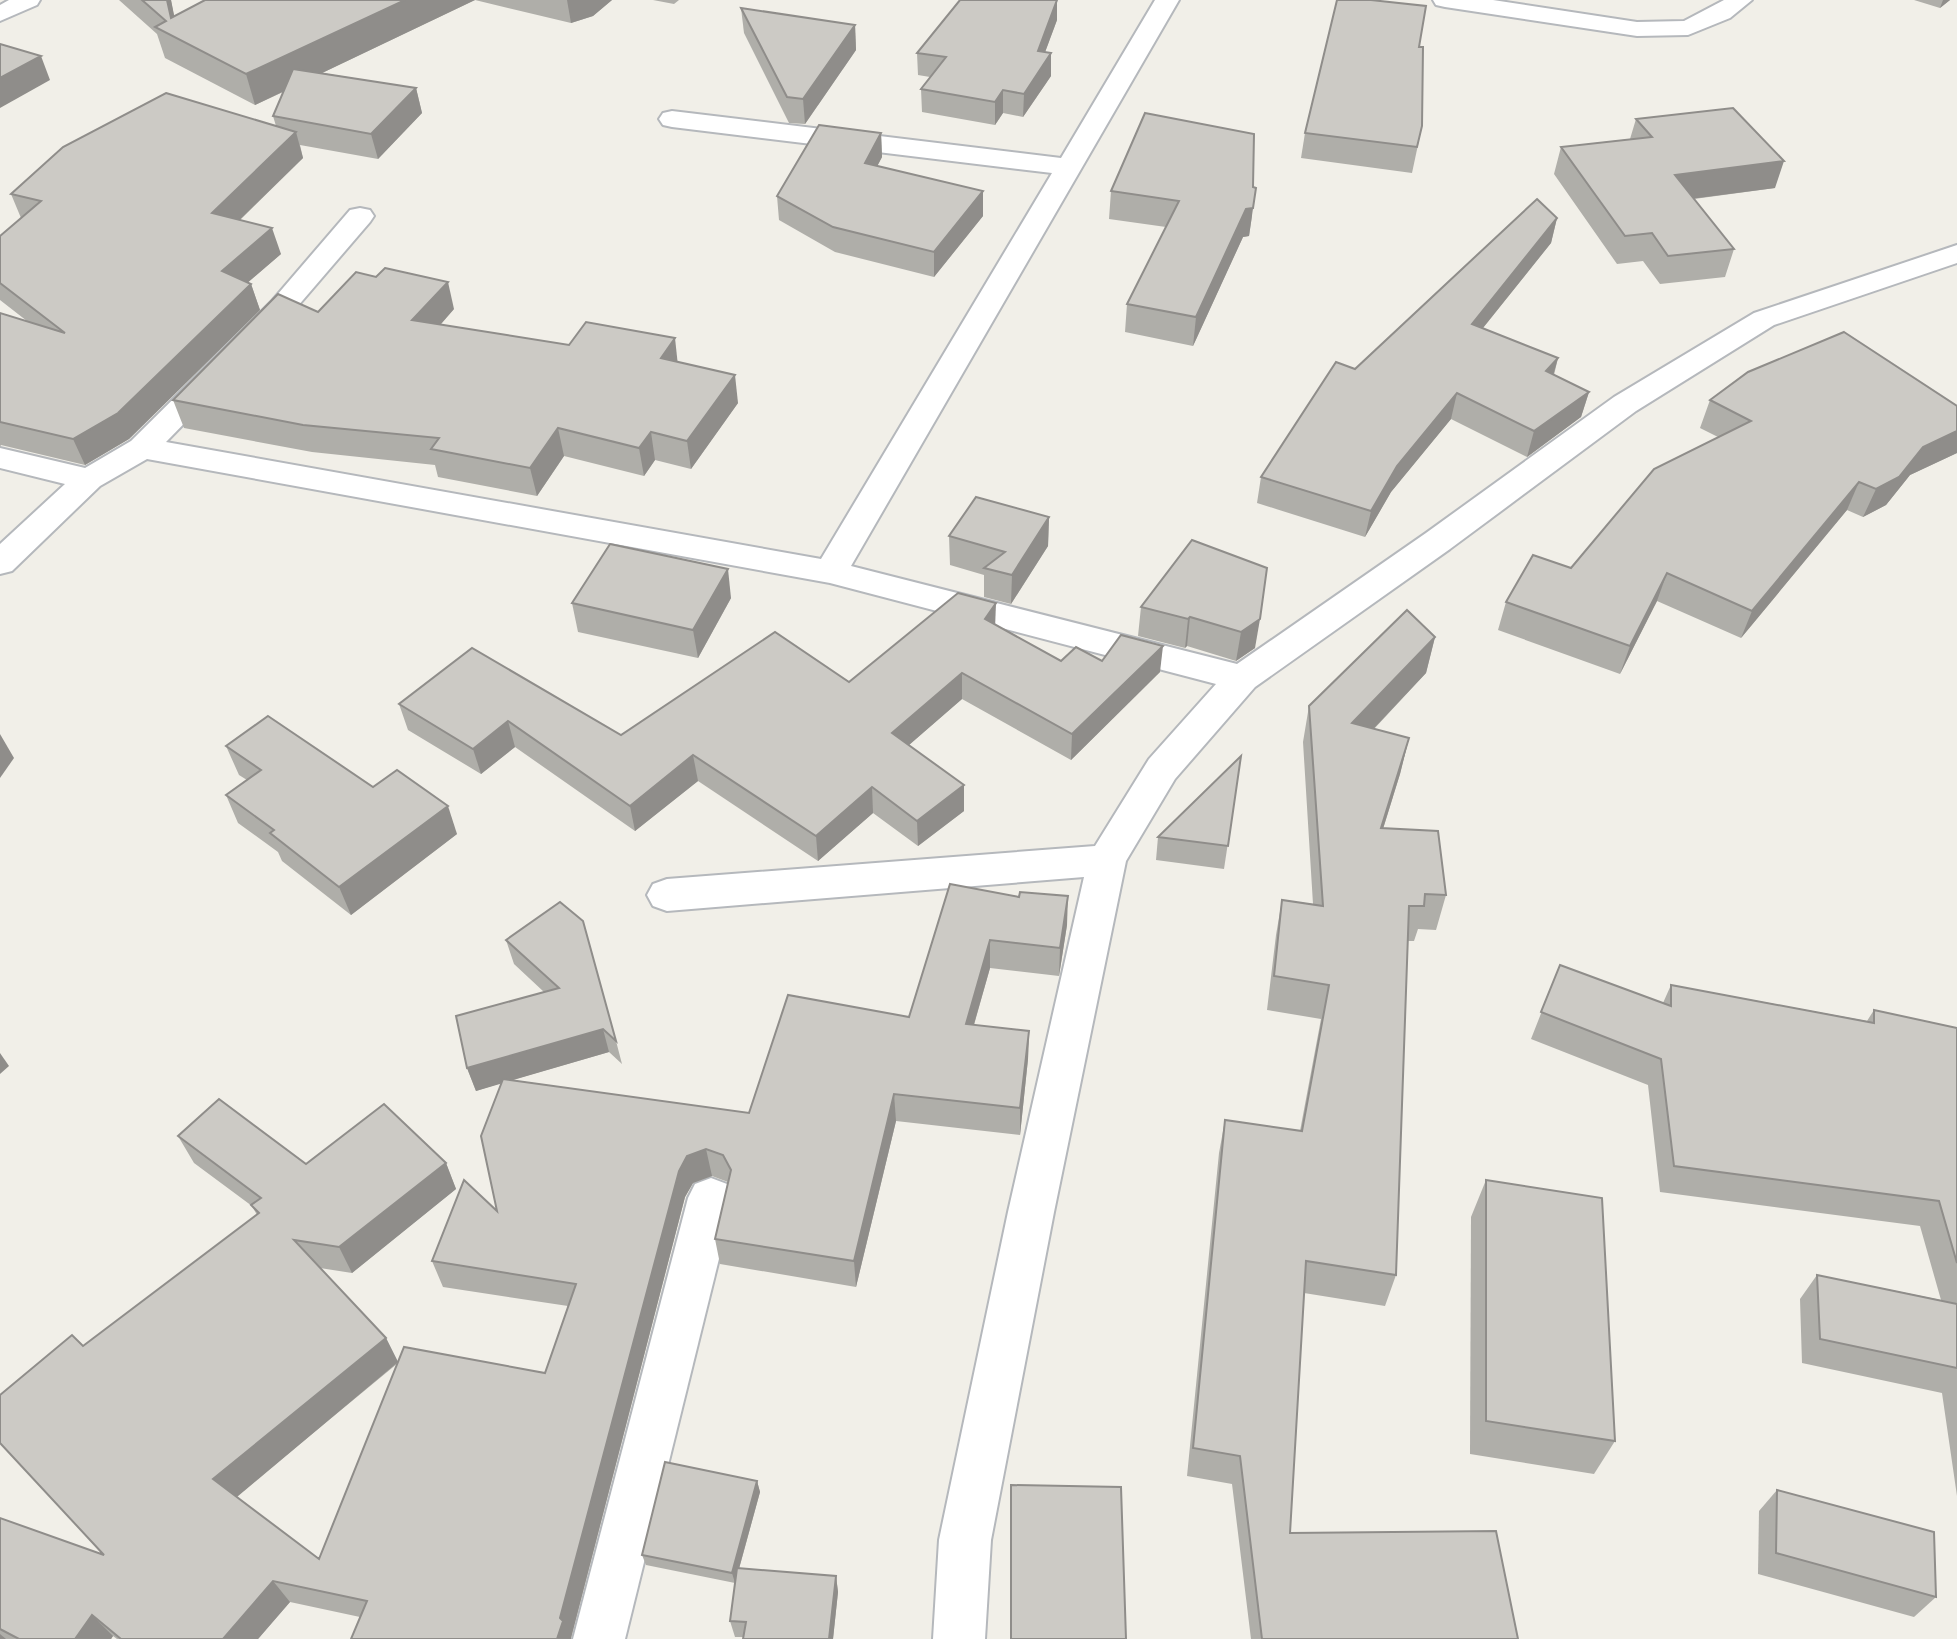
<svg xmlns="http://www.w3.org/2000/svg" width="1957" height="1639" font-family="Ubuntu,sans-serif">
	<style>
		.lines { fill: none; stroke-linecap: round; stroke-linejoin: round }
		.street-casing { stroke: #b5b8bc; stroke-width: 4 }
		.street { fill: #fff; fill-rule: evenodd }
		.wall { fill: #afaea9; fill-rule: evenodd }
		.shaded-wall { fill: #8f8d8a }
		.building { fill: #cccac5; stroke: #8f8d8a; stroke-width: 2 }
	</style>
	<rect width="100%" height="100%" fill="#f1efe8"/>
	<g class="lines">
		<defs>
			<g id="street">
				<polygon points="9,0 40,0 37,5 0,21 0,5"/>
				<polygon points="1155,0 1179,0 851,566 1237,664 1426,533 1614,397 1754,313 1957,245 1957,263 1774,325 1636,411 1450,549 1255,687 1175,779 1126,861 1054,1212 991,1540 985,1639 933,1639 939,1540 1008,1212 1084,877 667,911 653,906 647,895 653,884 667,879 1095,846 1149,759 1216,684 830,583 147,459 100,486 12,571 0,574 0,544 65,484 0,468 0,448 85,468 131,441 271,302 350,210 360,208 370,210 374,216 370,222 291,314 166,442 821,559 1052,173 672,127 663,125 659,119 663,113 672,111 1061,158"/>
				<polygon points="1433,0 1493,0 1637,22 1684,21 1724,0 1752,0 1730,18 1688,35 1637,36 1445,7 1436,5"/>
				<polygon points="711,1178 727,1184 734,1198 625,1639 573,1639 688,1198 695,1184"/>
			</g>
		</defs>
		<use href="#street" class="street-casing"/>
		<use href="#street" class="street"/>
	</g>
	<g class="wall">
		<polygon points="119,0 171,0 174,16 205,0 612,0 593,16 571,23 475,0 322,73 416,88 422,113 378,159 300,145 303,158 240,220 281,254 248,282 251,284 260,310 129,439 85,465 1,445 0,447 0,313 27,321 0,300 0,236 21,218 11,194 276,126 273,116 283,92 255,105 165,58 157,34"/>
		<polygon points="653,0 679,0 674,4"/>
		<polygon points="1914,0 1950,0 1940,8"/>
		<polygon points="741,8 855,25 856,50 805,124 789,123 744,33"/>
		<polygon points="1057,20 1045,52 1051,76 1023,117 1003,113 995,125 922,112 921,89 930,77 918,75 917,53"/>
		<polygon points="1419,47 1422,126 1412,173 1301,158 1305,133"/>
		<polygon points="1145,113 1252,216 1249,236 1243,237 1193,346 1125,332 1127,304 1166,227 1109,219 1111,191"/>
		<polygon points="1636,119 1775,188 1694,199 1734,249 1725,277 1660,284 1643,261 1617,264 1554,174 1561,147 1630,139"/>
		<polygon points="881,133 882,157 877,166 983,191 983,216 934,277 835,252 779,220 777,196"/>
		<polygon points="1557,218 1551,243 1483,328 1558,358 1554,375 1589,392 1581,417 1527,457 1451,419 1391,492 1365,537 1257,503 1261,477 1355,369"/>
		<polygon points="454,309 440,325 678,362 738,403 691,469 655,460 644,476 564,456 537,496 438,477 435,465 312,452 184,428 173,400"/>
		<polygon points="1710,400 1957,406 1957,453 1910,475 1886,505 1863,517 1847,510 1741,638 1657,601 1620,674 1498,630 1506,602 1571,568 1718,437 1700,428"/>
		<polygon points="1049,517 1048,546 1011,604 984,597 984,575 950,565 949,536"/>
		<polygon points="1192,540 1255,648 1236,661 1187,646 1185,648 1138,636 1141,607"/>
		<polygon points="731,598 698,658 578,632 572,603"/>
		<polygon points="995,625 1061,661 1102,661 1160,672 1071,760 962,699 909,745 964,785 964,811 918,846 873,813 818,861 698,781 635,831 515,747 481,774 408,730 399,704 621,735 849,682"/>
		<polygon points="1435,637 1426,673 1374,729 1409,738 1400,774 1383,829 1446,895 1436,930 1418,929 1414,941 1407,941 1396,1275 1385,1306 1304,1293 1290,1533 1518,1639 1251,1639 1232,1484 1187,1476 1219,1153 1225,1120 1300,1131 1321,1019 1267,1010 1276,935 1282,900 1313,904 1303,742 1309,706"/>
		<polygon points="226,746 373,787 457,834 351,915 282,861 278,852 238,823 226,795 247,780 239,775"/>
		<polygon points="1241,756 1224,869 1156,860 1158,837"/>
		<path d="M950 884 1067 925 1059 976 990 968 974 1025 1029 1031 1028 1059 1020 1135 896 1121 856 1287 720 1264 715 1239 728 1182 712 1176 693 1183 685 1197 571 1638V1639H351L360 1617 290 1602 258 1639H117L113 1636 111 1639H0V1518L104 1555 83 1346 257 1215 252 1206 194 1163 178 1136 306 1164 446 1163 456 1189 352 1273 320 1268 386 1338 398 1362 545 1373 568 1306 443 1287 432 1261 497 1211 501 1083 476 1091 467 1068 544 992 514 964 506 940 616 1041 622 1064 609 1052 512 1080 749 1113 909 1017ZM398 1363 319 1559 236 1497Z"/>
		<polygon points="1560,965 1663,1003 1671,985 1867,1021 1874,1010 1957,1028 1957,1496 1942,1393 1802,1363 1800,1299 1817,1275 1941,1300 1920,1226 1660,1192 1648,1085 1531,1039"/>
		<polygon points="1486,1180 1615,1441 1594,1474 1470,1454 1471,1217"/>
		<polygon points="757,1481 760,1492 739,1569 836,1576 838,1592 833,1639 743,1639 743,1637 735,1637 730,1621 736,1579 735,1583 646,1565 642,1555"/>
		<polygon points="1011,1485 1126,1639 1010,1639"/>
		<polygon points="1777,1490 1936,1597 1914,1617 1758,1574 1759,1511"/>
	</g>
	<g class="shaded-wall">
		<polygon points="167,0 171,0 179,40 171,18"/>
		<polygon points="405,0 475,0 255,105 246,74"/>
		<polygon points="567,0 612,0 593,16 571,23"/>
		<polygon points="1057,0 1057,20 1037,74 1038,51"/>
		<polygon points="1943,0 1950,0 1940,8"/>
		<polygon points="855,25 856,50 805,124 803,99"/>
		<polygon points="1051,53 1051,76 1023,117 1024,94"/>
		<polygon points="41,56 50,80 0,108 0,78"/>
		<polygon points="416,88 422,113 378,159 371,134"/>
		<polygon points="1003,90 1003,113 995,125 995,102"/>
		<polygon points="296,132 303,158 220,239 212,213"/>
		<polygon points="881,133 882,157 866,188 865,163"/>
		<polygon points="1784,161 1775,188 1667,202 1675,175"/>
		<polygon points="1256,188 1249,236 1243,237 1193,346 1196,317"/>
		<polygon points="983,191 983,216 934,277 934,252"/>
		<polygon points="1557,218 1551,243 1466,349 1472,324"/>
		<polygon points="272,228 281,254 231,297 222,271"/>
		<polygon points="448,282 454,309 420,348 412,320"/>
		<polygon points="251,284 260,310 129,439 85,465 73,439"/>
		<polygon points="675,338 678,366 661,358"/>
		<polygon points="1558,358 1551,383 1546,371"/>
		<polygon points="735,375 738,403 691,469 687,441"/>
		<polygon points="1589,392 1581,417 1527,457 1534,431"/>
		<polygon points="1457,393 1451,419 1391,492 1365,537 1371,511 1397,466"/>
		<polygon points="558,428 564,456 537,496 530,468"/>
		<polygon points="1957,431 1957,453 1910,475 1886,505 1863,517 1876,489 1923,447"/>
		<polygon points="651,432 655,460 644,476 639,448"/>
		<polygon points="1859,482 1847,510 1741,638 1752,611"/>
		<polygon points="1049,517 1048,546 1011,604 1012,575"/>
		<polygon points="728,569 731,598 698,658 693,630"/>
		<polygon points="1667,573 1657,601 1620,674 1630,646"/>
		<polygon points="996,603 995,629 985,619"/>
		<polygon points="1190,617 1187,646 1185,648 1188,619"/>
		<polygon points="1260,619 1255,648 1236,661 1241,632"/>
		<polygon points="1435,637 1426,673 1345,759 1352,723"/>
		<polygon points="1163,646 1160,672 1071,760 1072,734"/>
		<polygon points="962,673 962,699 894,758 892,733"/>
		<polygon points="508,721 515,747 481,774 473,749"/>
		<polygon points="0,734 14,758 0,778"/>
		<polygon points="1409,738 1400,774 1372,864 1381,828"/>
		<polygon points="693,755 698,781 635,831 630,806"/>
		<polygon points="964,785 964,811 918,846 917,821"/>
		<polygon points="872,787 873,813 818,861 816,836"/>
		<polygon points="448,806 457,834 351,915 339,887"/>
		<polygon points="1068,896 1067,925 1059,976 1060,948"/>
		<polygon points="990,940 990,968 966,1052 966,1024"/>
		<polygon points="603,1029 609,1052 476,1091 467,1068"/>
		<polygon points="1029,1031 1028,1059 1020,1135 1020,1108"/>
		<polygon points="0,1053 9,1066 0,1074"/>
		<polygon points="894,1094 896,1121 856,1287 854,1261"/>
		<polygon points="706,1149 712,1176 693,1183 685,1197 571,1638 571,1639 557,1639 560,1618 679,1171 687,1156"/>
		<polygon points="446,1163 456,1189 352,1273 339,1247"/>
		<polygon points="386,1338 398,1362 231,1502 213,1479"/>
		<polygon points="757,1481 760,1492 735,1583 732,1573"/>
		<polygon points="836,1576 838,1592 833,1639 829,1639"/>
		<polygon points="273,1581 290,1602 258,1639 223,1639"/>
		<polygon points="92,1615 113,1636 111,1639 75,1639"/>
		<polygon points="0,1634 6,1639 0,1639"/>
	</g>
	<g class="building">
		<polygon points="142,0 167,0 171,18 205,0 405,0 246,74 155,27 166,21"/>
		<polygon points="960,0 1057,0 1038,51 1051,53 1024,94 1003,90 995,102 921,89 946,57 917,53"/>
		<polygon points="1337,0 1371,0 1426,6 1419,47 1423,47 1422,126 1417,147 1305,133"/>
		<polygon points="741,8 855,25 803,99 787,97"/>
		<polygon points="0,44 41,56 0,78"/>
		<polygon points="293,69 416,88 371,134 273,116"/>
		<polygon points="166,93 296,132 212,213 272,228 222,271 251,284 118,413 73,439 0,422 0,313 65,333 0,283 0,236 41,201 11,194 63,147"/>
		<polygon points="1733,108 1784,161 1675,175 1734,249 1668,256 1652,233 1625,236 1561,147 1652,137 1636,119"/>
		<polygon points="1145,113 1254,134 1253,187 1256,188 1253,208 1246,209 1196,317 1127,304 1179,201 1111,191"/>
		<polygon points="819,125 881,133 865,163 983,191 934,252 833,227 777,196"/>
		<polygon points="1537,199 1557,218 1472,324 1558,358 1546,371 1589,392 1534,431 1457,393 1397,466 1371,511 1261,477 1336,362 1355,369"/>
		<polygon points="385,268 448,282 412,320 569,345 586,322 675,338 661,358 735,375 687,441 651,432 639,448 558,428 530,468 431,449 439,438 303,425 173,400 278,294 318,312 356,272 376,277"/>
		<polygon points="1844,332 1957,406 1957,431 1923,447 1899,477 1876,489 1859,482 1752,611 1667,573 1630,646 1506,602 1533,555 1571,568 1654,469 1751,421 1710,400 1748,372"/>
		<polygon points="976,497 1049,517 1012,575 984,568 1005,552 949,536"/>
		<polygon points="1192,540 1267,568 1260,619 1241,632 1190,617 1188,619 1141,607"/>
		<polygon points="610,544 728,569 693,630 572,603"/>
		<polygon points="958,593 996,603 985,619 1061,661 1076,647 1102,661 1121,635 1163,646 1072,734 962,673 892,733 964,785 917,821 872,787 816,836 693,755 630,806 508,721 473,749 399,704 472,648 621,735 775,632 849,682"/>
		<polygon points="1407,610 1435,637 1352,723 1409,738 1381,828 1438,831 1446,895 1425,894 1424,906 1409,906 1396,1275 1306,1261 1290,1533 1496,1531 1518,1639 1262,1639 1240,1456 1193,1448 1225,1120 1302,1131 1329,985 1274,976 1282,900 1323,906 1309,706"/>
		<polygon points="268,716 373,787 397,770 448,806 339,887 270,833 274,830 226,795 261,770 226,746"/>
		<polygon points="1241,756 1228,846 1158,837"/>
		<polygon points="950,884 1019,897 1020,892 1068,896 1060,948 990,940 966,1024 1029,1031 1020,1108 894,1094 854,1261 715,1239 731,1170 723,1155 706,1149 687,1156 679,1171 560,1618 563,1621 557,1639 351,1639 367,1601 273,1581 223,1639 121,1639 92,1615 75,1639 19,1639 0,1629 0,1518 104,1555 0,1443 0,1395 72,1335 83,1346 259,1213 251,1205 261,1198 178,1136 219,1099 306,1164 384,1104 446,1163 339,1247 294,1240 386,1338 213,1479 319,1559 404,1347 545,1373 576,1284 432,1261 464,1180 497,1211 481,1136 503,1079 749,1113 788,995 909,1017"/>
		<polygon points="560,902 583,921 616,1041 603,1029 467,1068 456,1016 559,988 506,940"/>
		<polygon points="1560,965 1671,1006 1671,985 1874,1023 1874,1010 1957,1028 1957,1263 1939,1201 1674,1166 1661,1059 1541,1012"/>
		<polygon points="1486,1180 1602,1198 1615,1441 1486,1421"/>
		<polygon points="1817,1275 1957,1304 1957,1368 1820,1339"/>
		<polygon points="665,1462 757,1481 732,1573 642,1555"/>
		<polygon points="1011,1485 1121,1487 1126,1639 1011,1639"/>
		<polygon points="1777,1490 1934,1532 1936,1597 1776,1553"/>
		<polygon points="737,1568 836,1576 829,1639 743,1639 746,1622 730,1621"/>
	</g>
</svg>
